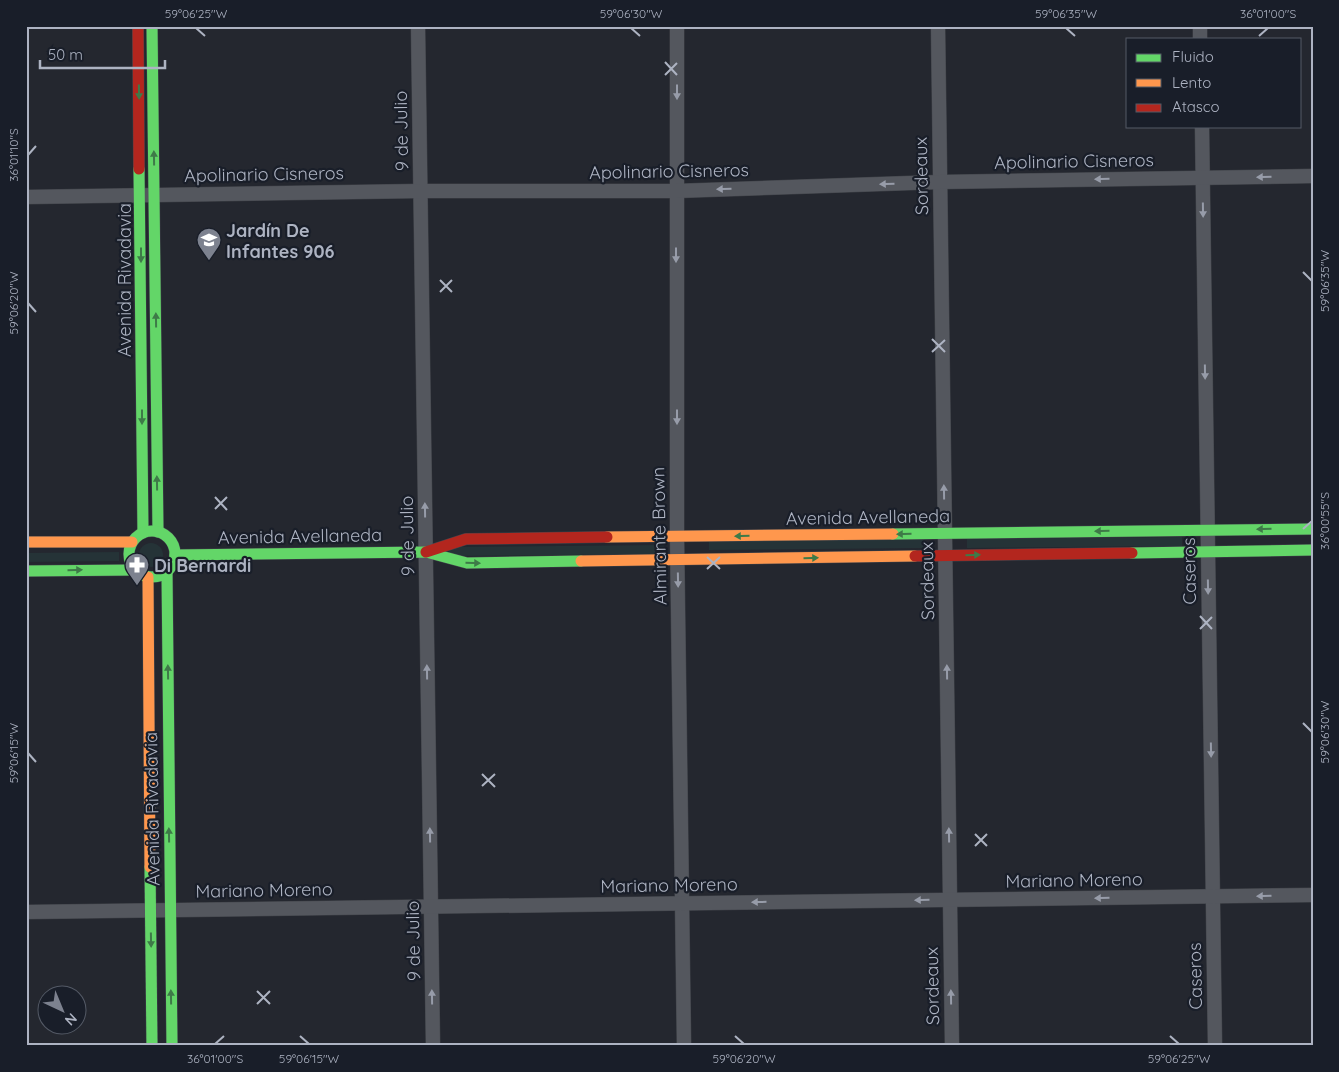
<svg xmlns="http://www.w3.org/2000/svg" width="1339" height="1072" font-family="Quicksand,sans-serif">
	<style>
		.green { fill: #253337 }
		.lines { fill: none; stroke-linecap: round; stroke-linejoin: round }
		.street-casing { stroke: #404349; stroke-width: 15 }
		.fast-casing { stroke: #41444c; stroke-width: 12 }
		.slow-casing { stroke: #41444c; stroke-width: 12 }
		.jam-casing { stroke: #41444c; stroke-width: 12 }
		.street { stroke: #54575e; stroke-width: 14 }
		.fast { stroke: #63d668; stroke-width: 11 }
		.slow { stroke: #ff974d; stroke-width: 11 }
		.jam { stroke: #b3261e; stroke-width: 11 }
		.oneway { fill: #3e7a48 }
		.oneway2 { fill: #979ca9 }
		.ticks { fill: none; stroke: #adb3c2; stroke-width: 2 }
		.labels { text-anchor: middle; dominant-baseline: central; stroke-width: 4.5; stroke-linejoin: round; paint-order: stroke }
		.street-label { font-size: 18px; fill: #adb3c2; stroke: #191e29 }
		.poi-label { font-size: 18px; font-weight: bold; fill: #adb3c2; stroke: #191e29; text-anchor: start }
		.neatline { fill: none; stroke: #adb3c2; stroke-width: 2 }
		.ticks-label { font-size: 12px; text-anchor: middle; fill: #adb3c2 }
	</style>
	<rect width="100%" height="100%" fill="#24272f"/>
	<g class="green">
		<polygon points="1182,537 1182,546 967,548 967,539"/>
		<polygon points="924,539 924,548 709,550 709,541"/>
		<circle cx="151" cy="555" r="12"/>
		<polygon points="664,545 664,554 449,556 449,547"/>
		<polygon points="119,552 119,561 26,562 26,553"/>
	</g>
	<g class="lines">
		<defs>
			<g id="street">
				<polyline points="418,26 433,1046"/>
				<polyline points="677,26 677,536 684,1046"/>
				<polyline points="938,26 952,1046"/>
				<polyline points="1200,26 1200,39"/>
				<polyline points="1202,126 1215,1046"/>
				<polyline points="26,197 420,191 676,191 940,182 1313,176"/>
				<polyline points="26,912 1313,895"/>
			</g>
			<g id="fast">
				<polyline points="152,26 158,532"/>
				<polyline points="139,169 143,533"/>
				<circle cx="152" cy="554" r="23"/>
				<polyline points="893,534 1313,529"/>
				<polyline points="1132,553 1313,550"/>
				<polyline points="175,555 426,552 467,563 581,561"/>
				<polyline points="26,571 135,570"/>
				<polyline points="167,572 172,1046"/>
				<polyline points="150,867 152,1046"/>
			</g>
			<g id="slow">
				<polyline points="607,537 893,534"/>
				<polyline points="26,542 132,542"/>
				<polyline points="581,561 915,556"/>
				<polyline points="148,577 150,867"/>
			</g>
			<g id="jam">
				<polyline points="138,26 139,169"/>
				<polyline points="426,552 466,539 607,537"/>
				<polyline points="915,556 1132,553"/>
			</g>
		</defs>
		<use href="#street" class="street-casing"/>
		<use href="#fast" class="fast-casing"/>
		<use href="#slow" class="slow-casing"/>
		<use href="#jam" class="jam-casing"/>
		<use href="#street" class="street"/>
		<use href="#fast" class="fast"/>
		<use href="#slow" class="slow"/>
		<use href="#jam" class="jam"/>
	</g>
	<defs><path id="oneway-solid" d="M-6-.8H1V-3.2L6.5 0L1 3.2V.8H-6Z" transform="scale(1.25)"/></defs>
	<g class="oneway">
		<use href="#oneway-solid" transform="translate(139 92) rotate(89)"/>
		<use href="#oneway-solid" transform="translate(154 158) rotate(-91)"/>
		<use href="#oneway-solid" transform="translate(141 255) rotate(90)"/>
		<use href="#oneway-solid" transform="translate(156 320) rotate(-91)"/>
		<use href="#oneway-solid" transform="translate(142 417) rotate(90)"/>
		<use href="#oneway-solid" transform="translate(157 483) rotate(-91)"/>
		<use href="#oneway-solid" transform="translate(1264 529) rotate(179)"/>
		<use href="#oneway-solid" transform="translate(1102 531) rotate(179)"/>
		<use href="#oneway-solid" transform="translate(904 534) rotate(179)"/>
		<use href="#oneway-solid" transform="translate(742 536) rotate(179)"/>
		<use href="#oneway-solid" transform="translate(973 555) rotate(-1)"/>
		<use href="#oneway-solid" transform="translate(811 558) rotate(-1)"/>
		<use href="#oneway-solid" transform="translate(473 563) rotate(1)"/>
		<use href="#oneway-solid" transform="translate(75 570) rotate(-1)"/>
		<use href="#oneway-solid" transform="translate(168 672) rotate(-91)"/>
		<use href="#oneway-solid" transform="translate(169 835) rotate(-91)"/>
		<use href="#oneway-solid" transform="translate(151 940) rotate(89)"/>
		<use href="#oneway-solid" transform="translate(171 997) rotate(-91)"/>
	</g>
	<g class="oneway2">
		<use href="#oneway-solid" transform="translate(677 92) rotate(90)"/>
		<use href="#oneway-solid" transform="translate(1264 177) rotate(179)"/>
		<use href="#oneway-solid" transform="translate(1102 179) rotate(179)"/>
		<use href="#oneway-solid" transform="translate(887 184) rotate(178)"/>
		<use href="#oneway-solid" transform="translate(724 189) rotate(178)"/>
		<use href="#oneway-solid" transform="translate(1203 210) rotate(89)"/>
		<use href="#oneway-solid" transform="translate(676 255) rotate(90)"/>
		<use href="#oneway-solid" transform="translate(1205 372) rotate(89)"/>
		<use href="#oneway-solid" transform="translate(677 417) rotate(90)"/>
		<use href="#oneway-solid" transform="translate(944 492) rotate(-91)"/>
		<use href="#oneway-solid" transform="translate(425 510) rotate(-91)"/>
		<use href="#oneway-solid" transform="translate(678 580) rotate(89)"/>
		<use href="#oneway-solid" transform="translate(1208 587) rotate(89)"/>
		<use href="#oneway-solid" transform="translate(427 672) rotate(-91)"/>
		<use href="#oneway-solid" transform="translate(947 672) rotate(-91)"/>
		<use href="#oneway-solid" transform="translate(1211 750) rotate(89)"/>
		<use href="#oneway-solid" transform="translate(430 835) rotate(-91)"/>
		<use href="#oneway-solid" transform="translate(949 835) rotate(-91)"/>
		<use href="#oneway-solid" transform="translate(1264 896) rotate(179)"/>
		<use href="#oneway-solid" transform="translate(1102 898) rotate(179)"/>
		<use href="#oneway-solid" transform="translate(922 900) rotate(179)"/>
		<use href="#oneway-solid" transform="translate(759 902) rotate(179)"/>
		<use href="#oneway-solid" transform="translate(432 997) rotate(-91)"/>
		<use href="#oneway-solid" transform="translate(951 997) rotate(-91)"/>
	</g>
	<path class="ticks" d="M196 28 205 36M631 28 640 36M1066 28 1075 36M1259 36 1268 28M665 62 677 75M665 75 677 63M28 155 36 146M1303 272 1312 281M440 280 452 292M440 292 452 280M28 303 36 312M932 339 945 352M932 352 945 340M215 497 227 510M215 509 227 497M1303 529 1312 521M707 557 720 569M707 569 720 557M1200 616 1212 629M1200 629 1212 617M1303 723 1312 732M28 753 36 762M482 774 495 787M482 786 495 774M975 834 987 846M975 846 987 834M257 991 270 1004M257 1004 270 991M300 1036 309 1044M735 1036 744 1044M1170 1036 1179 1044M215 1044 224 1036"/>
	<defs>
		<symbol id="school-pin" viewBox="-11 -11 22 30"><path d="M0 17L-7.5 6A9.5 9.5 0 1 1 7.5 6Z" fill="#7d828f" stroke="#191e29"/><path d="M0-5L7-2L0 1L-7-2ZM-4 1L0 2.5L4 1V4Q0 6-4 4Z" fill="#fff"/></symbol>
		<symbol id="pharmacy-pin" viewBox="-11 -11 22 30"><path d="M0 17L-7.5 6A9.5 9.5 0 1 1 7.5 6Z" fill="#7d828f" stroke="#191e29"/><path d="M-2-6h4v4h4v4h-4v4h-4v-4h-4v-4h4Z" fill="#fff"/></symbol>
	</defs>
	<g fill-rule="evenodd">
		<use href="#school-pin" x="195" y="226" width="28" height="38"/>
		<use href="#pharmacy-pin" x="123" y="551" width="28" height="38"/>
	</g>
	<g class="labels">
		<g class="street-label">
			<text transform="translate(401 131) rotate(-91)">9 de Julio</text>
			<text transform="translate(1074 161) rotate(-1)">Apolinario Cisneros</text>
			<text transform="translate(669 171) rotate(-1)">Apolinario Cisneros</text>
			<text transform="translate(264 174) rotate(-1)">Apolinario Cisneros</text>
			<text transform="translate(921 176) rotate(-91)">Sordeaux</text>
			<text transform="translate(124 280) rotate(-90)">Avenida Rivadavia</text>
			<text transform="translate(868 517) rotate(-1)">Avenida Avellaneda</text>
			<text transform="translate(300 536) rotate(-1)">Avenida Avellaneda</text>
			<text transform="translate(407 536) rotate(-91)">9 de Julio</text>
			<text transform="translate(659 536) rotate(-91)">Almirante Brown</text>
			<text transform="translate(1189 571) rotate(-91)">Caseros</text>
			<text transform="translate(927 581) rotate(-91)">Sordeaux</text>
			<text transform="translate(152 809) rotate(-91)">Avenida Rivadavia</text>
			<text transform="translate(1074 880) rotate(-1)">Mariano Moreno</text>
			<text transform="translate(669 885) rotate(-1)">Mariano Moreno</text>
			<text transform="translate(264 890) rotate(-1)">Mariano Moreno</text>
			<text transform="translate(413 941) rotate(-91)">9 de Julio</text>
			<text transform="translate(1195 976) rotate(-91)">Caseros</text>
			<text transform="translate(932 986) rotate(-91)">Sordeaux</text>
		</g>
		<g class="poi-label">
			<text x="226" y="230">Jardín De<tspan x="226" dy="21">Infantes 906</tspan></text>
			<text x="154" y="565">Di Bernardi</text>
		</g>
	</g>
	<rect width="1339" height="1072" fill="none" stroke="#191e29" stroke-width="55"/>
	<rect x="1126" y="38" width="175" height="90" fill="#191e29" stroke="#545a66"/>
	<rect x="1136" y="54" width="25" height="8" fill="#63d668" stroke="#545a66"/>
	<text x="1172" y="62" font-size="15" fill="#adb3c2">Fluido</text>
	<rect x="1136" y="79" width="25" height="8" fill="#ff974d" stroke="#545a66"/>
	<text x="1172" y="88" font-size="15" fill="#adb3c2">Lento</text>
	<rect x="1136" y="104" width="25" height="8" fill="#b3261e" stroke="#545a66"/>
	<text x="1172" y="112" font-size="15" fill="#adb3c2">Atasco</text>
	<g transform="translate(62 1010) rotate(136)"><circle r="24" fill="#191e29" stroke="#545a66"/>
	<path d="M0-4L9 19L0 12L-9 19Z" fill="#7d828f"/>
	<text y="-8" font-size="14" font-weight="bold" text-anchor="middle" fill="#adb3c2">N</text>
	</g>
	<path d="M40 60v8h125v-8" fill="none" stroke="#adb3c2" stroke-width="2.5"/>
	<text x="48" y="60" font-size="15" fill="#adb3c2" stroke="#191e29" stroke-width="4" paint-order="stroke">50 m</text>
	<rect x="28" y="28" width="1284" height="1016" class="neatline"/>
	<g class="ticks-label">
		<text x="196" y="18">59°06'25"W</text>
		<text x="631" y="18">59°06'30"W</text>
		<text x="1066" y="18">59°06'35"W</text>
		<text x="1268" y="18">36°01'00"S</text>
		<text transform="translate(14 155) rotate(-90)" y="4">36°01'10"S</text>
		<text transform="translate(1325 281) rotate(-90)" y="4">59°06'35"W</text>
		<text transform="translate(14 303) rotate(-90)" y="4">59°06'20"W</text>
		<text transform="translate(1325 521) rotate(-90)" y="4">36°00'55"S</text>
		<text transform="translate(1325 732) rotate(-90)" y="4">59°06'30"W</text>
		<text transform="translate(14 753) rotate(-90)" y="4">59°06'15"W</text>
		<text x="215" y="1063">36°01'00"S</text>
		<text x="309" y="1063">59°06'15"W</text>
		<text x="744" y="1063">59°06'20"W</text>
		<text x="1179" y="1063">59°06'25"W</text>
	</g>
</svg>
